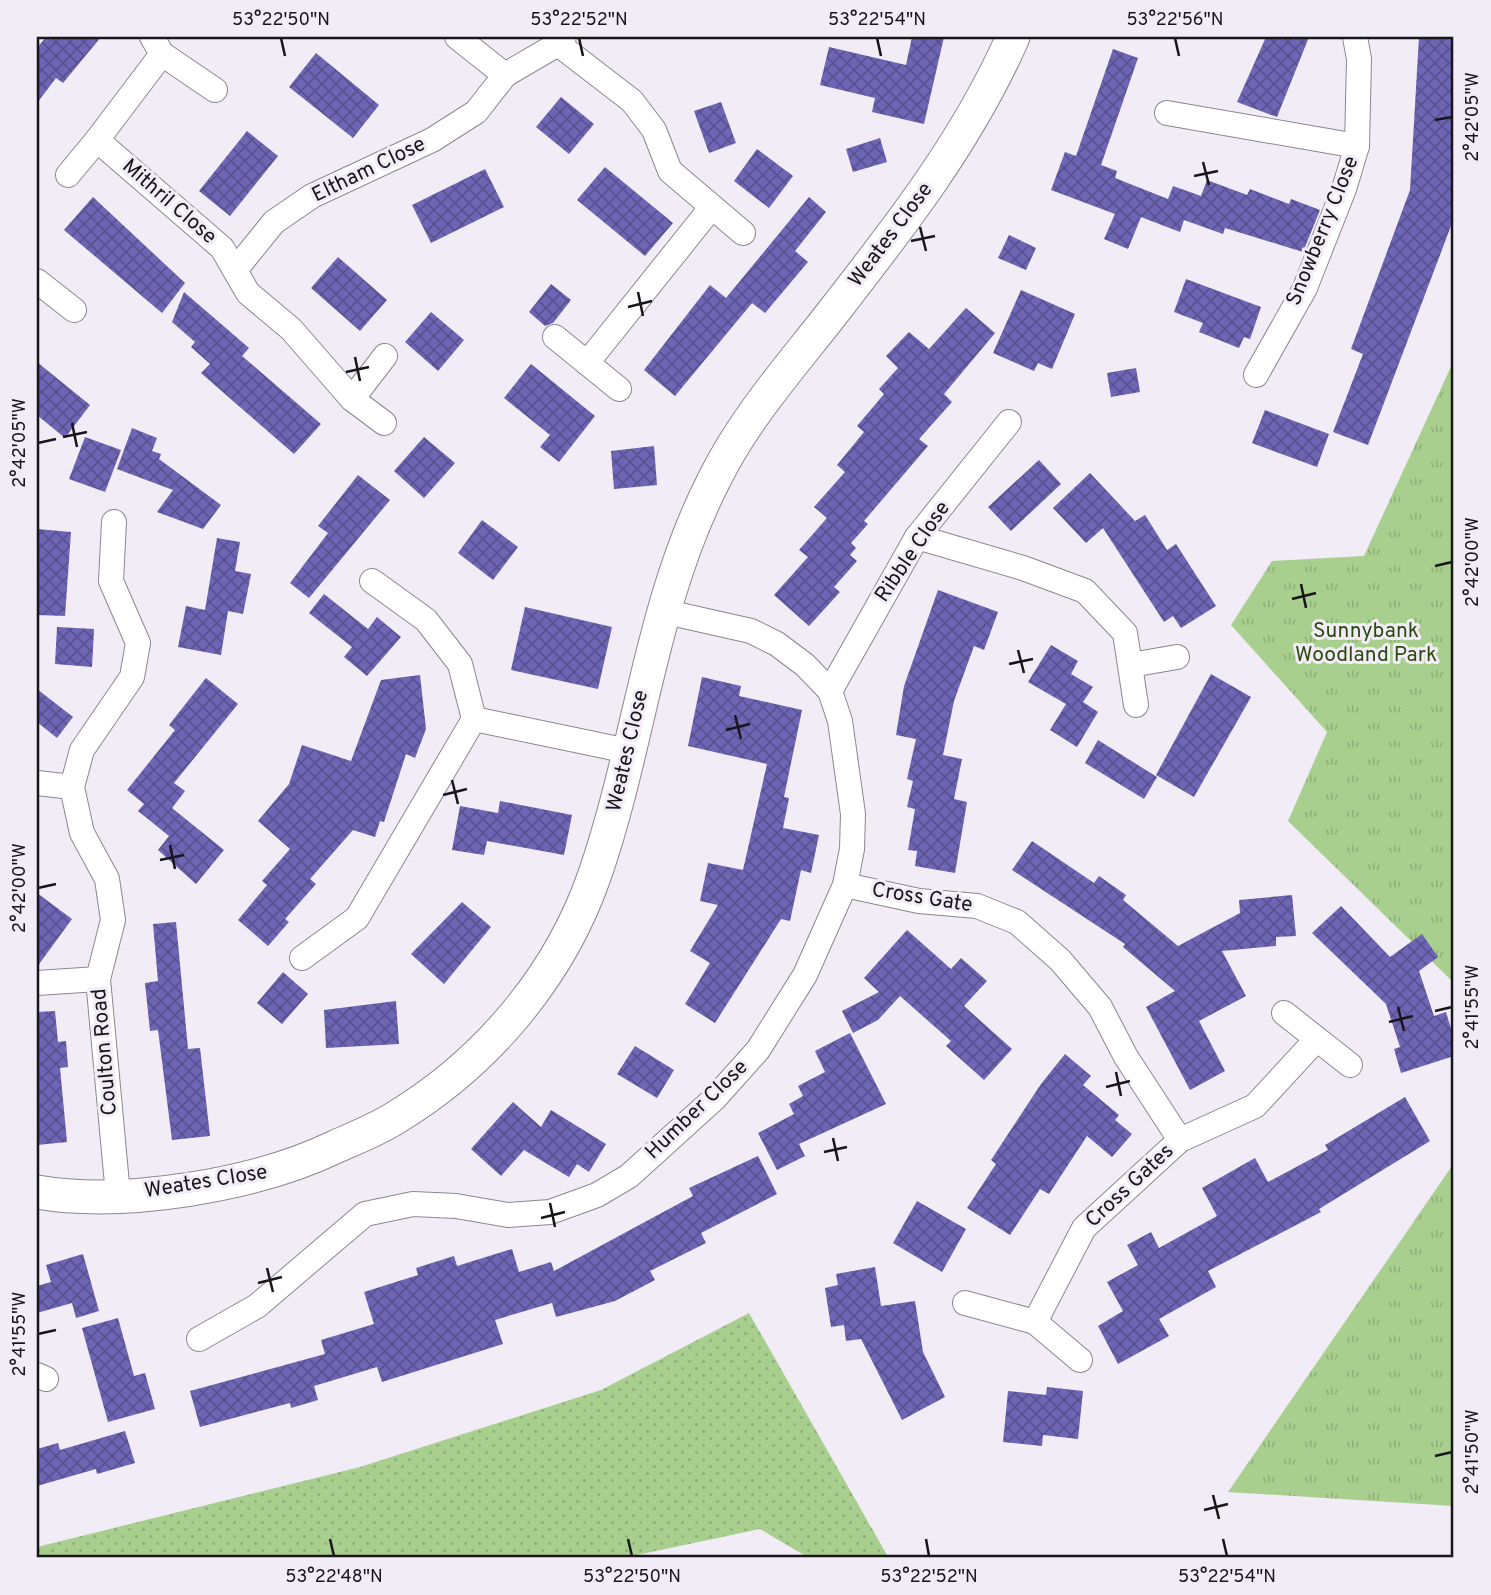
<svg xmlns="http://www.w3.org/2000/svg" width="1491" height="1595" font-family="Overpass,sans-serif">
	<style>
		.grass { fill: url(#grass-dots) }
		.park { fill: url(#park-tufts) }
		.building { fill: url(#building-cross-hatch) }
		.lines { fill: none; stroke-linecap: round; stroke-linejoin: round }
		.street-casing { stroke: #8c8790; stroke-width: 26 }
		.secondary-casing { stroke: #8c8790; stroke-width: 35 }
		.street { stroke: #fff; stroke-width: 24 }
		.secondary { stroke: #fff; stroke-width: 33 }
		.ticks { fill: none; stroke: #18161a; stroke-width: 2.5 }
		.labels { text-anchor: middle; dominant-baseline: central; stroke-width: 6; stroke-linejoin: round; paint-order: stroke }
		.street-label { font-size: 21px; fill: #18161a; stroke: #f1ecf6 }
		.park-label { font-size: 21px; fill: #2c4a10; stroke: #f1ecf6 }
		.neatline { fill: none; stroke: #18161a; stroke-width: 2.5 }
		.ticks-label { font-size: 18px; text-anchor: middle; fill: #18161a }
	</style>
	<defs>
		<pattern id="grass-dots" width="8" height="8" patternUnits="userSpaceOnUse" patternTransform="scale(1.75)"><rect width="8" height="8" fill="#a9cf8f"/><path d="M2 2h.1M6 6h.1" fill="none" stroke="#91b17b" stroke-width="1.8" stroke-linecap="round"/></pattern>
		<pattern id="park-tufts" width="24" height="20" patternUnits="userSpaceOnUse" patternTransform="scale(1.75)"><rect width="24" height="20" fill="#a9cf8f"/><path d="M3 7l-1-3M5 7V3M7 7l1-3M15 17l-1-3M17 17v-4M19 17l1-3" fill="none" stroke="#91b17b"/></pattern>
		<pattern id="building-cross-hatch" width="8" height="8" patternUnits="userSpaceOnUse" patternTransform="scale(1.75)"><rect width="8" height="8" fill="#6e65b4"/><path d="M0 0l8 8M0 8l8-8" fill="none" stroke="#595292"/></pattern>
	</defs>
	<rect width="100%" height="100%" fill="#f1ecf6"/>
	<polygon class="grass" points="749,1313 887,1555 880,1558 809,1558 760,1529 623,1558 37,1558 37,1547 360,1467 601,1390"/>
	<g class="park">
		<polygon points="1454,360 1454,983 1288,821 1327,732 1231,625 1272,561 1364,556"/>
		<polygon points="1454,1163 1454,1506 1228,1492"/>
	</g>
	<g class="building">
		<polygon points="46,37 101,37 63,83 56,78 37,103 37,48"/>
		<polygon points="912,37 944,37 924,124 872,112 875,98 820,85 829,47 906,65"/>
		<polygon points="1266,37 1309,37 1277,117 1237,102"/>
		<polygon points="1419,37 1454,37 1454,218 1368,445 1333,432 1363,354 1351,349 1410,190"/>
		<polygon points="1113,49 1138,58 1101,165 1117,171 1115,178 1168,199 1173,186 1201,196 1207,180 1247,195 1250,189 1289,204 1291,199 1320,210 1303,252 1225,228 1223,234 1184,220 1180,232 1141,217 1128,249 1104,239 1115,214 1051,190 1065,152 1076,156"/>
		<polygon points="316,53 379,105 353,138 289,87"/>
		<polygon points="561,97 594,124 569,154 536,127"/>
		<polygon points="721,102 736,143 709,153 694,111"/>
		<polygon points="247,131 278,156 230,216 199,191"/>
		<polygon points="880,138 887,162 853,172 846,149"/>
		<polygon points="757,149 793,176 769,208 734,181"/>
		<polygon points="605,167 673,223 645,256 577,200"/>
		<polygon points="485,169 504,207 431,243 412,205"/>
		<polygon points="93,197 185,283 162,313 64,230"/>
		<polygon points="809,197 826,212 795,251 808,262 765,313 752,303 675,396 644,370 710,285 726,298"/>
		<polygon points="1009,235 1036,248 1026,270 998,258"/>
		<polygon points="338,257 387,300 360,331 311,288"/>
		<polygon points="1186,279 1261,307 1250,339 1244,337 1239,348 1199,332 1203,323 1174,312"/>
		<polygon points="551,284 571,300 553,323 545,326 529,312"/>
		<polygon points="1021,290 1075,314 1052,369 1038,363 1034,371 993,353"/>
		<polygon points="184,292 249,348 242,356 321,424 294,454 201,373 210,364 191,347 195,342 172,322"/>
		<polygon points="966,308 995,333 944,394 952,402 919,439 928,446 864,521 868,524 851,543 856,548 850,555 857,561 834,587 840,592 809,626 774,595 808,557 799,550 827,518 814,507 845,472 837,465 864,432 857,426 884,394 879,389 898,368 886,356 909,332 929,349"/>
		<polygon points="431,312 464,340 438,371 405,342"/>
		<polygon points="37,362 90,405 65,438 37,415"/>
		<polygon points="531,364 595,416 559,462 540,447 550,435 504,398"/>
		<polygon points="1136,368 1140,392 1111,397 1107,373"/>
		<polygon points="1265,410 1329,434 1317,467 1252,443"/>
		<polygon points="132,428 157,438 152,451 161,454 159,459 221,505 203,529 157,512 173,490 117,469"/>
		<polygon points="85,437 121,450 105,492 69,479"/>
		<polygon points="424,437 455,463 424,498 394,471"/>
		<polygon points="654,446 657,485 614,489 611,451"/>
		<polygon points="1039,460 1061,484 1011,531 988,507"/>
		<polygon points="1090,473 1135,521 1145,515 1167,550 1176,544 1216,606 1181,628 1173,616 1164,622 1103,528 1086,543 1053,508"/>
		<polygon points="358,475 390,500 309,598 290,583 328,533 318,526"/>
		<polygon points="482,520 518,547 493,580 458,553"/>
		<polygon points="37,529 71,532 65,616 37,615"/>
		<polygon points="217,538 240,542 235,571 251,574 243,614 228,611 221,655 178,647 186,606 205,610"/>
		<polygon points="938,590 998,612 984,650 974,646 954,701 943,755 962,759 954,799 967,802 955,873 915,866 917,851 908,850 915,809 907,807 913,781 907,779 916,739 896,735 904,686"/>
		<polygon points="324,594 368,629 377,617 401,637 367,676 344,657 352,647 309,613"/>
		<polygon points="525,607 612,627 598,689 511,670"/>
		<polygon points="57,627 94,629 92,667 55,664"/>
		<polygon points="1051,645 1078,661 1071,674 1093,687 1083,702 1098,712 1077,747 1050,730 1066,704 1028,682"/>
		<polygon points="1211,674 1251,697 1194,797 1156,775"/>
		<polygon points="420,675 426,729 415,758 406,754 384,822 380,821 375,837 353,830 310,879 316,884 285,919 289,922 268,946 238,920 267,885 262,881 290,849 258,821 289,784 302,745 351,761 381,680"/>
		<polygon points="702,677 741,686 739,696 802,710 784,797 789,798 783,828 819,835 811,873 801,870 790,921 781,919 715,1023 685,1004 710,963 690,951 718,905 700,901 708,863 743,870 767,764 688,746"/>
		<polygon points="206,678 238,704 174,783 185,791 172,808 224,850 196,884 158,850 169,836 138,811 144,804 127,790 175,730 169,725"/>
		<polygon points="37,689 73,717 57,738 37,722"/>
		<polygon points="1098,740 1157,777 1144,799 1085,763"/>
		<polygon points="500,801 572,815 564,855 487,841 484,855 452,850 460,806 498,813"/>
		<polygon points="1032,841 1094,883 1099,876 1126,895 1123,900 1178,946 1240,913 1239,900 1292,895 1296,936 1276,937 1276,946 1222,951 1246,996 1199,1021 1225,1071 1190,1090 1146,1007 1175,991 1123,947 1125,944 1012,870"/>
		<polygon points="37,893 72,919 37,967"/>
		<polygon points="462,902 491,927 444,984 411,954"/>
		<polygon points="1341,906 1390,957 1422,934 1438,957 1419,971 1434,1016 1446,1012 1454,1039 1454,1056 1401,1073 1394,1049 1400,1047 1386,1004 1312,933"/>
		<polygon points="176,922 188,1049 200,1048 210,1136 172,1140 158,1030 150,1031 145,983 158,981 153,924"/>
		<polygon points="907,930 951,969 961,958 987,981 964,1006 1012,1049 984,1080 946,1046 951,1041 900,996 878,1020 853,1033 842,1011 879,992 864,978"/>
		<polygon points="283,972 308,994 282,1024 257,1003"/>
		<polygon points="396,1001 399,1044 326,1048 324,1010"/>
		<polygon points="55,1011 58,1042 66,1041 68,1067 60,1068 67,1142 37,1145 37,1012"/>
		<polygon points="850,1033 886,1104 799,1144 805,1156 777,1170 758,1133 794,1114 789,1104 803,1096 798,1086 825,1072 815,1051"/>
		<polygon points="635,1046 674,1070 657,1098 617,1074"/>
		<polygon points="1065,1054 1091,1076 1083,1085 1119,1115 1115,1120 1132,1134 1112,1157 1087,1136 1049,1194 1040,1189 1010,1235 967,1208 996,1164 991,1160 1041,1084"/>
		<polygon points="1405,1097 1430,1141 1319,1209 1321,1212 1208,1271 1216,1287 1159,1319 1169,1336 1118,1364 1098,1326 1123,1311 1107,1282 1138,1265 1127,1245 1151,1232 1159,1248 1217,1216 1202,1188 1255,1158 1268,1182 1328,1150 1325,1145"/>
		<polygon points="513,1102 541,1127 551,1110 606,1144 589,1172 577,1164 569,1177 524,1150 501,1176 471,1149"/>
		<polygon points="758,1156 777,1194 701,1233 706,1243 650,1271 655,1280 615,1301 556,1317 552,1303 495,1320 503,1344 382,1382 377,1367 314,1386 318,1400 291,1408 290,1403 200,1427 190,1391 325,1354 321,1340 374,1324 364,1292 418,1275 416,1268 454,1256 457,1266 512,1249 519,1272 551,1262 554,1271 693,1196 689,1188"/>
		<polygon points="917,1201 966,1229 942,1272 893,1243"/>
		<polygon points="83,1254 99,1311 76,1318 72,1303 37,1313 37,1286 51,1282 46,1265"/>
		<polygon points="875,1267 881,1306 915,1301 923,1352 945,1397 902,1420 861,1339 846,1341 844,1325 831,1327 825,1288 838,1285 836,1274"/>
		<polygon points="118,1318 134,1376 145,1373 155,1409 108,1422 82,1328"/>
		<polygon points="1047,1387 1083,1391 1078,1439 1043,1435 1042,1446 1003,1442 1008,1391 1046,1395"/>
		<polygon points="125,1431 135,1463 97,1474 96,1469 37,1486 37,1449 58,1443 60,1450"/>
	</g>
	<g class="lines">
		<defs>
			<g id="street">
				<polyline points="152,37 162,54 97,140 222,248 248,293 291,329 352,399 384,423"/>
				<polyline points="457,37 505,75 558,44 564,37"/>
				<polyline points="558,44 632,101 654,130 670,171 743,233"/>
				<polyline points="162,54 215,90"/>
				<polyline points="1167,113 1357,146"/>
				<polyline points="68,175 97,140"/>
				<polyline points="236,269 274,222 312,196 432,140 476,112 505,75"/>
				<polyline points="37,281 74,310"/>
				<polyline points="555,337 619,389"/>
				<polyline points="587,363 711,208"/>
				<polyline points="1256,375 1305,288 1344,189 1357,146 1359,59 1355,37"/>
				<polyline points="352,399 385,356"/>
				<polyline points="114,522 111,581 138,643 132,677 82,750 72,787 82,833 107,879 113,920 98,979 118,1195"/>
				<polyline points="917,537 1023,568 1085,591 1125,633 1136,705"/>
				<polyline points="372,581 426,620 460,664 474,719"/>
				<polyline points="1131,665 1177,657"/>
				<polyline points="830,691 917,537 1009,422"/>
				<polyline points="37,783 72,787"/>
				<polyline points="845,885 919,901 977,906 1017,922 1060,960 1100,1007 1126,1057 1180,1140"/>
				<polyline points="302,958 357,918 474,719 628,751"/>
				<polyline points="37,983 98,979"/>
				<polyline points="1284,1013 1350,1065"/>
				<polyline points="965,1303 1035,1322 1084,1228 1180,1140 1255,1106 1316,1040"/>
				<polyline points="1035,1322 1080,1360"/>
				<polyline points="199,1339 257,1306 365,1214 413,1204 456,1206 508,1215 550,1212 597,1195 629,1176 715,1098 758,1050 805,975 845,885 852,849 853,814 840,721 830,691 805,665 777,644 751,631 662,611"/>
				<polyline points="37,1375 46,1379"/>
			</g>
			<path id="secondary" d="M37 1192C124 1207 256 1185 335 1147 355 1138 376 1130 395 1118 486 1063 560 976 595 874 640 744 650 605 714 480 742 423 784 374 823 325 894 234 966 144 1013 37"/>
		</defs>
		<use href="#street" class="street-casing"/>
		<use href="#secondary" class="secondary-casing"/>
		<use href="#street" class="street"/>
		<use href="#secondary" class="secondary"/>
	</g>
	<path class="ticks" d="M281 38 285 56M579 38 583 56M877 38 881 56M1175 38 1179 56M1435 120 1452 117M1203 162 1209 185M1194 176 1218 171M920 227 926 251M911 241 935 236M638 292 643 316M628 307 652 301M355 357 360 381M346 372 369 367M72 423 77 447M63 437 87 432M38 443 56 439M1435 566 1452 562M1301 584 1306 608M1292 599 1316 593M1018 650 1024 673M1009 664 1033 659M735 715 741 739M726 730 750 724M452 780 458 804M443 795 467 789M170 845 175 869M160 860 184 855M38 888 56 884M1398 1007 1404 1031M1435 1011 1452 1007M1389 1022 1413 1016M1116 1072 1121 1096M1106 1087 1130 1081M833 1138 838 1161M824 1152 847 1147M550 1203 555 1227M541 1218 565 1212M267 1268 273 1292M258 1283 282 1277M38 1334 56 1330M1435 1456 1452 1452M1213 1495 1219 1519M1204 1510 1228 1504M330 1539 334 1556M628 1539 632 1556M926 1539 929 1556M1223 1539 1227 1556"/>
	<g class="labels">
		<g class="street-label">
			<text transform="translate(369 170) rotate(-26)">Eltham Close</text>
			<text transform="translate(169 202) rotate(41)">Mithril Close</text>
			<text transform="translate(1323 231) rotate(-68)">Snowberry Close</text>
			<text transform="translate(891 235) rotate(-53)">Weates Close</text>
			<text transform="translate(913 552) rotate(-56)">Ribble Close</text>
			<text transform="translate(628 751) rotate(-77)">Weates Close</text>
			<text transform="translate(922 898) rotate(9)">Cross Gate</text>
			<text transform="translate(105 1052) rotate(-95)">Coulton Road</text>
			<text transform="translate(697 1110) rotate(-44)">Humber Close</text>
			<text transform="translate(206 1182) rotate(-9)">Weates Close</text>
			<text transform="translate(1130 1186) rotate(-43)">Cross Gates</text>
		</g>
		<g class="park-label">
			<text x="1366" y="631">Sunnybank<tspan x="1366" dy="24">Woodland Park</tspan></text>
		</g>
	</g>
	<rect width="1491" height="1595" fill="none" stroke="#f1ecf6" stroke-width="77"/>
	<rect x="38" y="38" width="1414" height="1518" class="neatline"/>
	<g class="ticks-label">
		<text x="281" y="25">53°22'50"N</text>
		<text x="579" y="25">53°22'52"N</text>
		<text x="877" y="25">53°22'54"N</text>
		<text x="1175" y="25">53°22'56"N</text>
		<text transform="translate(1472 117) rotate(-90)" y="6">2°42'05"W</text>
		<text transform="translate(19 443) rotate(-90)" y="6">2°42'05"W</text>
		<text transform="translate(1472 562) rotate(-90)" y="6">2°42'00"W</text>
		<text transform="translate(19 888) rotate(-90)" y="6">2°42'00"W</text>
		<text transform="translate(1472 1007) rotate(-90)" y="6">2°41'55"W</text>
		<text transform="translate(19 1334) rotate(-90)" y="6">2°41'55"W</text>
		<text transform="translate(1472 1452) rotate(-90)" y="6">2°41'50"W</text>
		<text x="334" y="1582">53°22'48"N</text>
		<text x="632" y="1582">53°22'50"N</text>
		<text x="929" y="1582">53°22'52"N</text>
		<text x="1227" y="1582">53°22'54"N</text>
	</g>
</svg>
